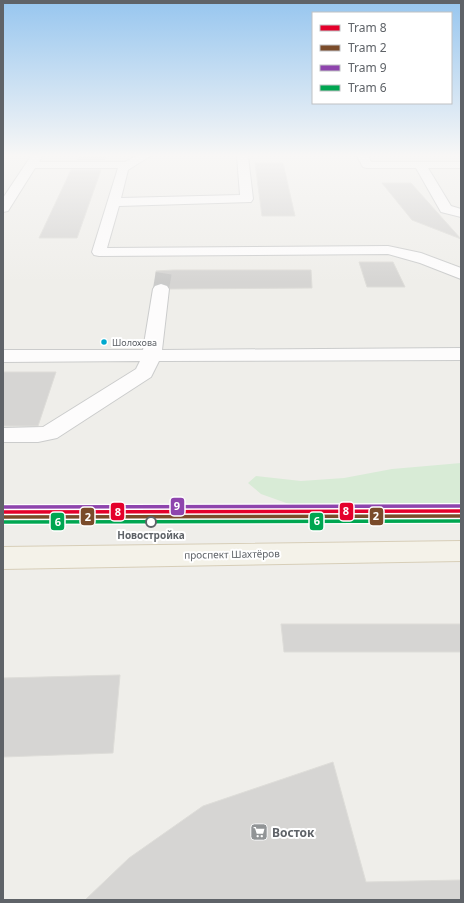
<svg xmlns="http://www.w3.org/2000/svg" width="464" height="903" font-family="'Noto Sans',sans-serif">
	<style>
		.green { fill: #d8ebd6 }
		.building { fill: #d6d5d3; stroke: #deddd9 }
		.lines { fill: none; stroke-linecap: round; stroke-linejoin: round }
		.minor-tunnel { stroke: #cbcbca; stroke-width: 16; stroke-dasharray: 16 8; stroke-linecap: butt }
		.minor-casing { stroke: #cbcccc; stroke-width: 2 }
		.major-casing { stroke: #d7ceb8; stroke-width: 2 }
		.minor { fill: #fdfcfc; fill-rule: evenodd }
		.major { fill: #f4f2e9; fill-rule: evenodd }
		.tram-1-casing { stroke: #fff; stroke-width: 6 }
		.tram-2-casing { stroke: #fff; stroke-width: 6 }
		.tram-3-casing { stroke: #fff; stroke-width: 6 }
		.tram-4-casing { stroke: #fff; stroke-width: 6 }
		.tram-1 { stroke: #e4002b; stroke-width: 3.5 }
		.tram-2 { stroke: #7a4b2a; stroke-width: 3.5 }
		.tram-3 { stroke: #8e44ad; stroke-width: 3.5 }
		.tram-4 { stroke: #00a651; stroke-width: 3.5 }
		.bus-dot { fill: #00a9ce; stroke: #fff; stroke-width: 1.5 }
		.stop-dot { fill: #fff; stroke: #5f6368; stroke-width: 2 }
		.labels { text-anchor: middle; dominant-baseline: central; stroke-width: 4; stroke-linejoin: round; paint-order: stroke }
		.bus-label { font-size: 9px; fill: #5f6368; stroke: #fff; text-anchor: start }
		.stop-label { font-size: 10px; font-weight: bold; fill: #5f6368; stroke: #fff }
		.street-label { font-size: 10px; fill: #5f6368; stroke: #fff }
		.near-poi-label { font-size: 12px; font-weight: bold; fill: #5f6368; stroke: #fff; text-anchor: start }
		.line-badge { stroke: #fff; stroke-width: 1.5 }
		.badge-label { font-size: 11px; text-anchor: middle; font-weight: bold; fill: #fff }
	</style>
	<rect width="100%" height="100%" fill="#efeeea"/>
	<polygon class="green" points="461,463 461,503 289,504 261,494 248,483 256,476 301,481 344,478 392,469"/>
	<g class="building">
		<polygon points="79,156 106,156 104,160 77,160"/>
		<polygon points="255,163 283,163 295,216 262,216"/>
		<polygon points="71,170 101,170 77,238 39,238"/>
		<polygon points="382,183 411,183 461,239 412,220"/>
		<polygon points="359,262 393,262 405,287 367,287"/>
		<polygon points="174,270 311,270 312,288 170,289 167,285 161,283 156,284 156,271"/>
		<polygon points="3,372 56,372 38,426 3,426"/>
		<polygon points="281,624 461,624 461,652 284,652"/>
		<polygon points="120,675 113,753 3,757 3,678"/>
		<polygon points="333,762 366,882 461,880 461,900 85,900 129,858 203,806"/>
	</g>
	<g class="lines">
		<polyline class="minor-tunnel" points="161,289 164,271"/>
		<defs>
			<g id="minor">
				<polygon points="31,156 42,156 39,162 125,162 136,156 150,156 128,170 121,198 240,195 237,156 248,156 253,199 251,202 119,206 107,248 388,246 421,253 461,268 461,279 420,263 388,254 99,256 94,255 92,252 118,168 35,168 8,211 3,212 3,198"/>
				<polygon points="357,156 368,156 371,162 461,162 461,168 428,168 451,206 461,209 461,217 441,212 416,168 367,168 363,167"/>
				<polygon points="161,284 167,286 169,289 162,350 461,348 461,360 159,361 151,377 57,438 38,442 3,442 3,428 43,427 136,369 140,361 3,362 3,350 143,350 153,289 155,286"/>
			</g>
			<polygon id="major" points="461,541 461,561 3,569 3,547"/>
		</defs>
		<use href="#minor" class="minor-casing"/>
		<use href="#major" class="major-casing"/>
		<use href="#minor" class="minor"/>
		<use href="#major" class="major"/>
		<defs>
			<polyline id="tram-1" points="3,512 461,511"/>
			<polyline id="tram-2" points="3,517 461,516"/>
			<polyline id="tram-3" points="3,507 461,506"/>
			<polyline id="tram-4" points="3,522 461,521"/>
		</defs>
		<use href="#tram-1" class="tram-1-casing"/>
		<use href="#tram-2" class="tram-2-casing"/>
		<use href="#tram-3" class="tram-3-casing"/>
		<use href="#tram-4" class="tram-4-casing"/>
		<use href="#tram-1" class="tram-1"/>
		<use href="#tram-2" class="tram-2"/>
		<use href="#tram-3" class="tram-3"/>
		<use href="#tram-4" class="tram-4"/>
	</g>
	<linearGradient id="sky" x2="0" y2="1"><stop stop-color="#97c6ef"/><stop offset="0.55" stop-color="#f8f7f6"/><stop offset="1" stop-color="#f8f7f6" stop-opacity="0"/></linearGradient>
	<rect width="464" height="283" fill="url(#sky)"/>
	<defs>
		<symbol id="supermarket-square" viewBox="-11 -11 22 22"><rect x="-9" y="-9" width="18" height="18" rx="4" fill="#919496" stroke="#fff"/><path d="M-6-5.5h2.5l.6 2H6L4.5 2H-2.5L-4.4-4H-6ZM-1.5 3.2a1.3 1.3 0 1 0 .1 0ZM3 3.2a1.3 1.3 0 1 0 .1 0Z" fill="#fff"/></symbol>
	</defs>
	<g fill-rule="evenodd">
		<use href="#supermarket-square" x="249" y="822" width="20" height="20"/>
	</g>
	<circle class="bus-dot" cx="104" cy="342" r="3.5"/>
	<circle class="stop-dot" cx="151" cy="522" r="5"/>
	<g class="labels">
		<g class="bus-label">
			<text x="112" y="342">Шолохова</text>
		</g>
		<g class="stop-label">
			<text x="151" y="535">Новостройка</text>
		</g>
		<g class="street-label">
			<text transform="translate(232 554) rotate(-1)">проспект Шахтёров</text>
		</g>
		<g class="near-poi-label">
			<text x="272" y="832">Восток</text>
		</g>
	</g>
	<g class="line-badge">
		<rect x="170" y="497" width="15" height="19" rx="4" fill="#8e44ad"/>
		<rect x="339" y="502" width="15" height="19" rx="4" fill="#e4002b"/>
		<rect x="110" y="502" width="15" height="19" rx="4" fill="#e4002b"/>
		<rect x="369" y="507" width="15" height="19" rx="4" fill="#7a4b2a"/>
		<rect x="80" y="507" width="15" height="19" rx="4" fill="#7a4b2a"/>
		<rect x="309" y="512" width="15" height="19" rx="4" fill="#00a651"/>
		<rect x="50" y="512" width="15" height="19" rx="4" fill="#00a651"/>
	</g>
	<g class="badge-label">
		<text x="177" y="510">9</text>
		<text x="346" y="515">8</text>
		<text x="118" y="516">8</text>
		<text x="376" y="520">2</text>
		<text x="88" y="521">2</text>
		<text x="317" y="525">6</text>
		<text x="58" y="526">6</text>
	</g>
	<rect width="464" height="903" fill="none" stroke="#5f6368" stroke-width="8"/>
	<rect x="312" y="12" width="140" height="92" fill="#ffffff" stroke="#bfc1c3"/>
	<rect x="320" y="25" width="20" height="6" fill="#e4002b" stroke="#bfc1c3"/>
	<text x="348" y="32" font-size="12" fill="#5f6368">Tram 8</text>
	<rect x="320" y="45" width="20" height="6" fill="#7a4b2a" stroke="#bfc1c3"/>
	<text x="348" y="52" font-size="12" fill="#5f6368">Tram 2</text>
	<rect x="320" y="65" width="20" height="6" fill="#8e44ad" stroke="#bfc1c3"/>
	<text x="348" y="72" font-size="12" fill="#5f6368">Tram 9</text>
	<rect x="320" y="85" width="20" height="6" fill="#00a651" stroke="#bfc1c3"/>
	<text x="348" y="92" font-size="12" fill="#5f6368">Tram 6</text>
</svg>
